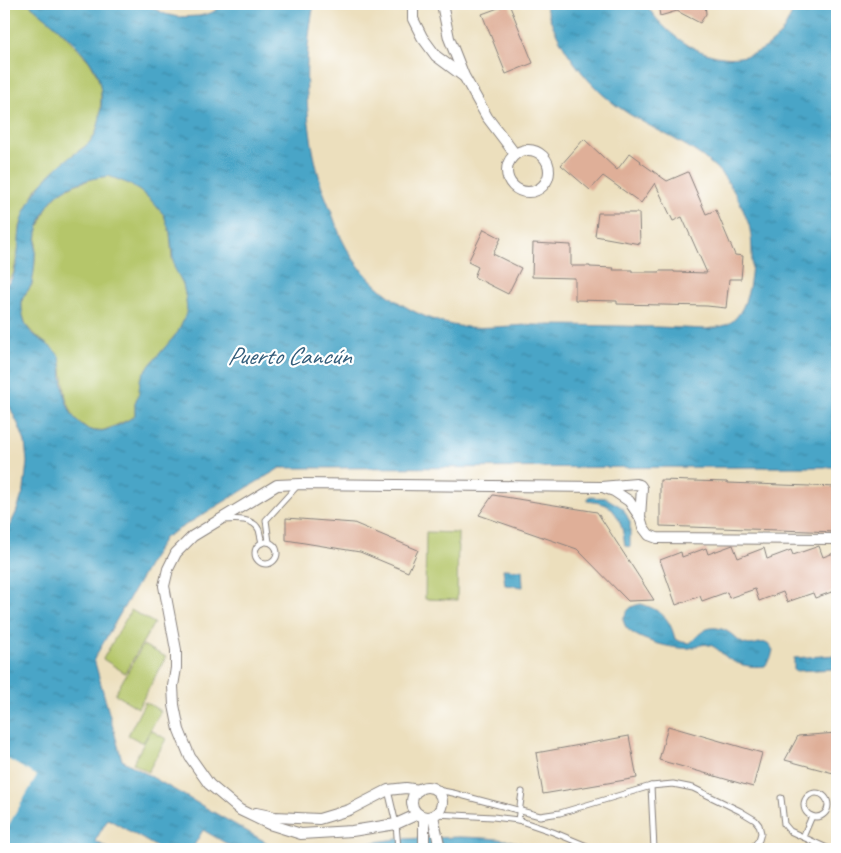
<svg xmlns="http://www.w3.org/2000/svg" width="841" height="853" font-family="Caveat,sans-serif">
	<style>
		.grass { fill: #b5c66a; stroke: #6c7452 }
		.water { fill: url(#water-ripples); stroke: #356481; fill-rule: evenodd }
		.pier { fill: #ecdfbd }
		.building { fill: #dfaf98 }
		.lines { fill: none; stroke-linecap: round; stroke-linejoin: round }
		.lane-casing { stroke: #87807c; stroke-width: 7 }
		.street-casing { stroke: #87807c; stroke-width: 12 }
		.lane { stroke: #fff; stroke-width: 5 }
		.street { stroke: #fff; stroke-width: 10 }
		.labels { text-anchor: middle; dominant-baseline: central; stroke-width: 4.5; stroke-linejoin: round; paint-order: stroke }
		.water-label { font-size: 25px; font-style: italic; fill: #335d7a; stroke: #fff }
	</style>
	<defs>
		<pattern id="water-ripples" width="26" height="14" patternUnits="userSpaceOnUse" patternTransform="scale(1.25)"><rect width="26" height="14" fill="#48a5c7"/><path d="M2 4q2-2 4 0t4 0M15 11q2-2 4 0t4 0" fill="none" stroke="#3c86a3"/></pattern>
	</defs>
	<rect width="100%" height="100%" fill="#fff"/>
	<filter id="ink" filterUnits="userSpaceOnUse"><feTurbulence type="fractalNoise" baseFrequency=".02" numOctaves="2"/><feDisplacementMap in="SourceGraphic" scale="10" xChannelSelector="R" yChannelSelector="G"/><feConvolveMatrix kernelMatrix="1 2 1 2 8 2 1 2 1" color-interpolation-filters="sRGB"/></filter>
	<filter id="wash" filterUnits="userSpaceOnUse"><feTurbulence type="fractalNoise" baseFrequency=".0096" numOctaves="4" result="noise"/><feDisplacementMap in="SourceGraphic" scale="20" xChannelSelector="R" yChannelSelector="G"/><feGaussianBlur stdDeviation="1.12" result="paint"/><feColorMatrix in="noise" values="0 0 0 0 0 0 0 0 0 0 0 0 0 0 0 0 0 1.4 0 .05"/><feComposite in="paint" operator="in"/></filter>
	<g filter="url(#wash)">
		<rect width="100%" height="100%" fill="#ecdfbd"/>
		<g class="grass">
			<polygon points="4,4 29,4 57,27 89,61 97,75 101,89 100,119 95,134 89,143 65,161 37,188 27,208 20,227 19,247 13,275 7,280 4,279"/>
			<polygon points="109,176 132,185 150,199 164,215 170,233 172,259 183,284 186,299 187,311 184,319 178,332 144,372 140,380 139,393 135,403 135,415 132,418 112,427 104,430 95,431 88,429 74,418 66,398 61,362 52,349 30,330 26,325 22,312 22,299 32,285 35,263 37,232 48,205 58,194 74,185 96,178"/>
			<polygon points="426,532 458,533 457,600 425,599"/>
			<polygon points="131,610 154,623 125,673 103,659"/>
			<polygon points="143,645 166,657 138,708 115,694"/>
			<polygon points="145,702 161,711 143,743 128,735"/>
			<polygon points="151,730 166,739 148,772 133,763"/>
		</g>
		<g class="water">
			<path d="M29 4H149L153 8 165 14 178 17 199 16 211 13 226 4H314C303 60 304 121 319 176 321 187 326 198 330 208 335 221 339 235 346 247 367 285 409 316 452 325 477 330 503 326 528 325 587 325 646 326 706 329 713 328 721 327 728 324 754 311 755 249 749 225 747 219 744 213 742 207 734 191 728 180 715 167 682 136 635 125 601 93 575 68 555 38 545 4H646C672 47 736 81 778 37 786 28 791 15 796 4H837V467L280 468 164 538 94 659 122 760 278 849H236L203 830 192 849H160L108 819 95 841 109 849H4V537L16 513 24 489 27 462 25 442 19 426 4 395V285C6 284 8 284 10 281 19 271 18 242 20 230 21 223 23 217 25 212 36 188 45 178 65 161 72 155 82 150 89 143 98 134 100 120 101 108 102 97 101 85 97 74 85 48 51 22 29 4ZM109 176 132 185 150 199 164 215 170 233 174 267 183 284 186 299 187 311 184 319 178 332 144 372 140 380 139 393 135 403V415C129 421 110 430 101 431 94 432 89 430 83 426 68 416 64 396 62 379 61 371 62 363 59 356 51 343 32 338 26 325 23 319 20 304 23 298 25 292 31 289 32 282 36 266 34 249 37 233 40 220 48 201 59 193 72 183 92 178 109 176Z"/>
			<path d="M588 497 606 498 623 508 630 522V547L625 546C623 531 621 516 608 506 603 503 594 502 588 501Z"/>
			<polygon points="503,569 522,570 523,587 505,585"/>
			<path d="M641 604C661 610 670 618 675 639L682 642 690 643C694 639 701 632 705 630 712 626 722 628 728 632 734 635 738 642 745 644 757 648 763 635 773 650L771 658 765 666C752 668 735 665 725 656 720 652 715 646 709 645 702 643 697 647 690 648 675 650 635 640 626 627 624 624 624 622 623 619 628 609 630 606 641 604Z"/>
			<polygon points="835,647 837,647 837,677 835,669 794,671 794,658 836,655"/>
			<path d="M460 837C487 838 513 838 538 849H327L397 839Z"/>
		</g>
		<polygon class="pier" points="4,757 37,776 4,833"/>
		<g id="blocks">
			<g class="building">
				<polygon points="509,4 533,63 506,74 482,14"/>
				<polygon points="658,4 705,4 706,14 700,23 677,11 660,16"/>
				<polygon points="584,139 617,170 630,153 641,161 640,162 667,181 688,172 706,214 716,210 735,255 743,256 741,279 729,279 726,308 707,306 617,304 617,301 575,300 575,278 532,277 533,243 571,245 571,266 590,266 590,267 614,268 613,270 632,270 632,272 659,272 659,271 674,271 674,272 707,273 682,217 673,221 655,183 641,203 603,176 590,190 561,165"/>
				<polygon points="598,213 639,213 640,244 595,236"/>
				<polygon points="484,229 501,238 493,254 521,268 508,294 474,277 478,267 468,262"/>
				<polygon points="660,480 727,482 727,483 837,487 837,532 660,526"/>
				<polygon points="493,495 597,512 654,600 628,601 577,549 479,515"/>
				<polygon points="286,518 354,523 418,550 408,572 360,552 286,540"/>
				<polygon points="733,545 738,558 764,548 767,559 791,550 793,555 819,546 823,557 837,552 837,590 815,598 813,593 787,602 783,592 759,601 755,589 729,598 727,592 702,601 700,596 676,605 660,560 681,552 682,557 706,548 708,554"/>
				<polygon points="668,726 762,753 753,787 659,760"/>
				<polygon points="837,733 837,774 785,760 798,736"/>
				<polygon points="629,736 637,778 543,794 536,753"/>
			</g>
		</g>
	</g>
	<g filter="url(#ink)">
		<use href="#blocks" fill-opacity="0" stroke="#87807c" stroke-width="1"/>
		<g class="lines">
			<defs>
				<g id="lane">
					<path d="M224 520C236 519 254 518 259 530 260 534 261 539 262 543"/>
					<polyline points="269,542 266,520 298,485"/>
					<circle cx="266" cy="553" r="11"/>
					<polyline points="651,786 654,849"/>
					<polyline points="432,789 453,793 540,816 560,813 651,786 673,784 693,788 740,811 755,820 759,825 761,833 759,840 753,847 738,849"/>
					<polyline points="388,790 396,824 398,849"/>
					<circle cx="816" cy="805" r="12"/>
					<polyline points="781,798 784,824 790,831 829,849"/>
					<polyline points="436,814 493,817 518,820 553,832 594,849"/>
					<polyline points="518,820 522,792"/>
					<polyline points="803,837 812,816"/>
				</g>
				<g id="street">
					<polyline points="413,4 413,19 422,37 436,56 463,76"/>
					<polyline points="442,4 449,38 464,76 487,117 515,154"/>
					<circle cx="528" cy="171" r="21"/>
					<polyline points="605,488 614,491 629,501 640,517 643,527 649,535 657,538 837,539"/>
					<circle cx="427" cy="802" r="15"/>
					<polyline points="256,813 275,817 319,819 349,810 388,790 406,788 419,790"/>
					<polyline points="418,814 396,824 352,831 301,834 269,824 240,810 209,784 190,757 179,730 174,705 173,686 176,668 176,650 164,586 168,569 176,553 193,536 277,485 300,484 601,487 636,484 640,485 642,488 640,517"/>
					<polyline points="433,816 440,849"/>
					<polyline points="424,849 424,817"/>
				</g>
			</defs>
			<use href="#lane" class="lane-casing"/>
			<use href="#street" class="street-casing"/>
			<use href="#lane" class="lane"/>
			<use href="#street" class="street"/>
		</g>
	</g>
	<g class="labels">
		<g class="water-label">
			<text x="289" y="356">Puerto Cancún</text>
		</g>
	</g>
	<rect width="841" height="853" fill="none" stroke="#fff" stroke-width="20"/>
</svg>
